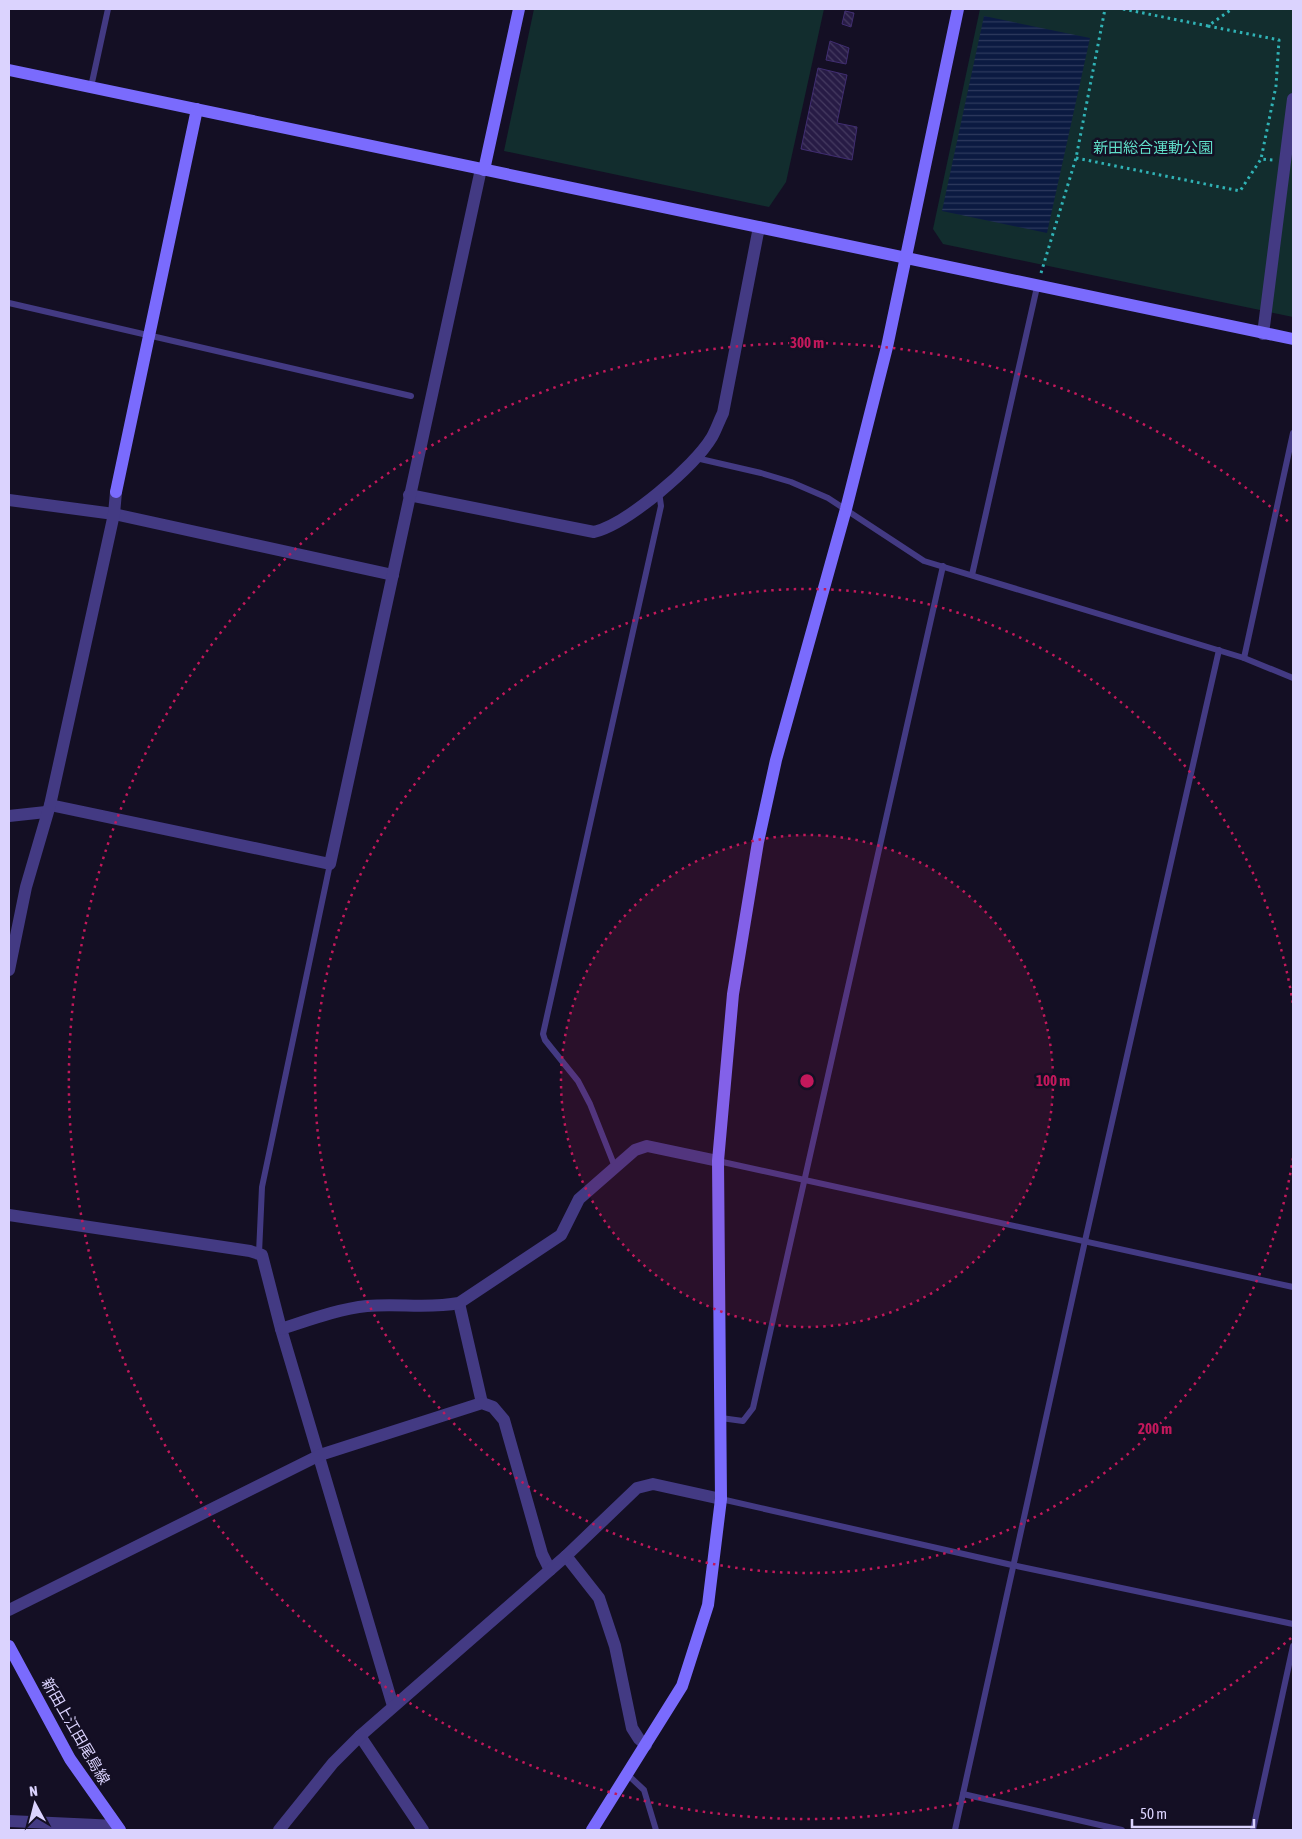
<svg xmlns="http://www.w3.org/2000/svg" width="1302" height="1839" font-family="'Asap Condensed','Noto Sans JP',sans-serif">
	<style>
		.green { fill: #122d2e }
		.water { fill: url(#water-rules) }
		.building { fill: url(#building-back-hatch); stroke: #402d71 }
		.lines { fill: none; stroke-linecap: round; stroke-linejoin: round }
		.path { stroke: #30b2b5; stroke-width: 3; stroke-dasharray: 2.5 4; stroke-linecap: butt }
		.lane { stroke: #433a83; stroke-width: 6 }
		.street { stroke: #433a83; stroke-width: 12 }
		.secondary { stroke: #7a6bfd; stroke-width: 12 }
		.ring { fill: none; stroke: #c2185b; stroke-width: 2.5; stroke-dasharray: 2.5 5 }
		.labels { text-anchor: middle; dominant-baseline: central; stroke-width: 5; stroke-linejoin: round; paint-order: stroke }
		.park-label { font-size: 15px; fill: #5fdec8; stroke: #140f24 }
		.street-label { font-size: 15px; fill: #dbd3fe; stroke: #140f24 }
		.centre { fill: #c2185b; stroke: #140f24; stroke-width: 2.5 }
		.ring-label { font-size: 15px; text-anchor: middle; font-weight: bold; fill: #c2185b; stroke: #140f24; stroke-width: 5; stroke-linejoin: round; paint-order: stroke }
	</style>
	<defs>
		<pattern id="water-rules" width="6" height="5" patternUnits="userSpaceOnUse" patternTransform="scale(1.25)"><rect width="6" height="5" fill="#0b1a41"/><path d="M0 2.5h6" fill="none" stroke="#2e3a5e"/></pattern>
		<pattern id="building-back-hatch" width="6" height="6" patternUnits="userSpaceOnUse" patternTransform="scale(1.25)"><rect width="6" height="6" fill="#271b45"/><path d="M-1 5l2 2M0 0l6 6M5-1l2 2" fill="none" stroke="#463b61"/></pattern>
	</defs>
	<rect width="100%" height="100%" fill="#140f24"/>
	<g class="green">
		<polygon points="534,9 824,9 786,182 769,207 504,151"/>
		<polygon points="980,9 1293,9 1293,317 943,244 933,229"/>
	</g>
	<polygon class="water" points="984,16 1090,38 1047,233 942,211"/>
	<g class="building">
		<polygon points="845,11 854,13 851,27 842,24"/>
		<polygon points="830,41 849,48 846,64 826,60"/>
		<polygon points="818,68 847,75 837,123 857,127 852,160 801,149"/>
	</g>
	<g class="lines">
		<g class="path">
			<polyline points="1123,9 1208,26 1232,9"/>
			<polyline points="1208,26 1279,40 1276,86 1261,159"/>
			<polyline points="1076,158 1240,191 1261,159 1273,160"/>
			<polyline points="1041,273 1076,158 1105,9"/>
		</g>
		<g class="lane">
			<polyline points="91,87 108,9"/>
			<polyline points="9,303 411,396"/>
			<polyline points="696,458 761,473 791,482 828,498 924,561 1244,658 1293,678"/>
			<polyline points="972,575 1037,287"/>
			<polyline points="1244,658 1293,433"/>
			<polyline points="718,1161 1293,1287"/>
			<polyline points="615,1167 590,1104 578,1081 545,1040 543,1034 661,506 659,492"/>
			<polyline points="259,1253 262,1187 330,864"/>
			<polyline points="721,1418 743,1421 753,1408 943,566"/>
			<polyline points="721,1499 1012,1565 1293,1624"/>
			<polyline points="628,1775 644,1790 656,1830"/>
			<polyline points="963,1794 1122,1830"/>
			<polyline points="955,1830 1085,1241 1219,650"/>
			<polyline points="1253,1830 1293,1646"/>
		</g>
		<g class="street">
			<polyline points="1263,334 1293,99"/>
			<path d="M409 495 594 532C627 524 694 467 712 437 716 430 719 421 723 413L759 227"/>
			<polyline points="9,500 114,514 393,575"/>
			<polyline points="50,805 330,864 481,169"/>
			<polyline points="9,816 46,812"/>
			<polyline points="9,970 26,887 50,805 114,514 116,492"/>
			<polyline points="9,1215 250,1251 262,1255 281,1329 393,1706"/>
			<polyline points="459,1303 482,1403"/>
			<path d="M281 1329C309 1320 338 1309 367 1306 398 1303 428 1309 459 1303L561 1235 579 1199 635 1150 647 1146 718 1161"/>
			<polyline points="566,1556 599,1598 615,1646 632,1728 639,1739 646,1745"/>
			<polyline points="9,1610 320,1455 482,1403 493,1407 504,1420 542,1554 550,1570"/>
			<polyline points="360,1736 423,1830"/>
			<polyline points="9,1821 117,1826"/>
			<polyline points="279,1830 333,1763 360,1736 566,1556 637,1488 653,1484 721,1499"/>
		</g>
		<g class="secondary">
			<polyline points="9,70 1293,339"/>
			<polyline points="484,170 519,9"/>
			<polyline points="116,492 197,109"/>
			<polyline points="9,1646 70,1759 120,1830"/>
			<polyline points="592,1830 682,1686 708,1605 721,1499 718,1161 733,994 758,842 776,760 846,509 887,347 958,9"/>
		</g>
	</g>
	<circle cx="807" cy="1081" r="246" fill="#c2185b" fill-opacity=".12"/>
	<g class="ring">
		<circle cx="807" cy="1081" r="246"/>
		<path d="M1293 1158A492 492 0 1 1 1293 1004"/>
		<path d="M1291 1638A738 738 0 1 1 1291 524"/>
	</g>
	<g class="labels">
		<g class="park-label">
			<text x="1153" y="147">新田総合運動公園</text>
		</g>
		<g class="street-label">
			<text transform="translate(76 1731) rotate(60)">新田上江田尾島線</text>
		</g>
	</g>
	<circle cx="807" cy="1081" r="8" class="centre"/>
	<g class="ring-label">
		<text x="807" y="348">300 m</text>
		<text x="1053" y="1086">100 m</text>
		<text x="1155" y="1434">200 m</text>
	</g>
	<rect width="1302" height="1839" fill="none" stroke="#dbd3fe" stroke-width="20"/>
	<g transform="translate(35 1804) rotate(353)" stroke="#140f24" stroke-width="4" paint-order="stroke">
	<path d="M0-4L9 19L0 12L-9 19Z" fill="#dbd3fe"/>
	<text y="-8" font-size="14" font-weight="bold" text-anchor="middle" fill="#dbd3fe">N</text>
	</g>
	<path d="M1132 1819v8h122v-8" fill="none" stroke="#dbd3fe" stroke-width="2.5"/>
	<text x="1140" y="1819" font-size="15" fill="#dbd3fe" stroke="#140f24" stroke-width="4" paint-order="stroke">50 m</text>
</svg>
